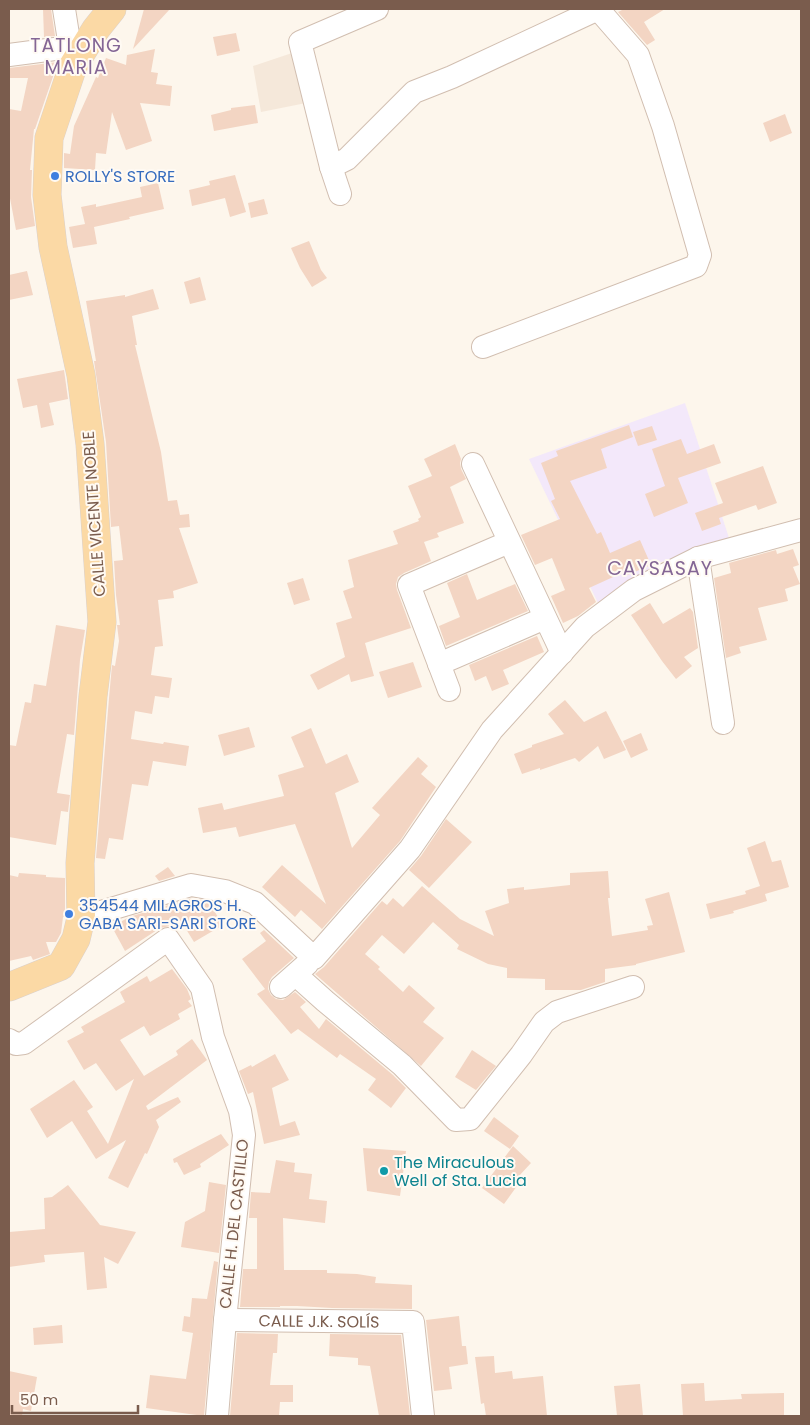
<svg xmlns="http://www.w3.org/2000/svg" width="810" height="1425" font-family="Poppins,sans-serif">
	<style>
		.residential { fill: #f5e8da }
		.education { fill: #f3e8fa }
		.building { fill: #f3d5c3 }
		.lines { fill: none; stroke-linecap: round; stroke-linejoin: round }
		.minor-casing { stroke: #d1beb0; stroke-width: 24 }
		.major-casing { stroke: #dad1cd; stroke-width: 29 }
		.minor { stroke: #fff; stroke-width: 22 }
		.major { stroke: #fbd9a5; stroke-width: 28 }
		.shop-dot { fill: #3f7fe0; stroke: #fffaf3; stroke-width: 2 }
		.culture-dot { fill: #0f9aa8; stroke: #fffaf3; stroke-width: 2 }
		.labels { text-anchor: middle; dominant-baseline: central; stroke-width: 4; stroke-linejoin: round; paint-order: stroke }
		.shop-label { font-size: 16px; fill: #366cbe; stroke: #fffaf3; text-anchor: start }
		.street-label { font-size: 16px; fill: #7a5c4d; stroke: #fffaf3 }
		.culture-label { font-size: 16px; fill: #0d838f; stroke: #fffaf3; text-anchor: start }
		.quarter-label { font-size: 19px; letter-spacing: 1px; fill: #846695; stroke: #fffaf3 }
	</style>
	<rect width="100%" height="100%" fill="#fdf6ec"/>
	<polygon class="residential" points="295,52 311,102 261,112 253,66"/>
	<polygon class="education" points="685,403 730,541 658,563 598,603 529,459"/>
	<g class="building">
		<polygon points="43,9 51,9 55,36 44,37"/>
		<polygon points="144,9 170,9 133,49"/>
		<polygon points="624,9 665,9 644,22 655,40 647,45 618,12"/>
		<polygon points="236,33 240,51 217,56 213,37"/>
		<polygon points="155,49 151,72 158,73 156,84 172,86 170,106 140,103 152,141 126,150 112,112 106,154 96,153 95,170 64,168 64,153 70,154 74,126 96,77 98,78 106,58 126,65 127,55"/>
		<polygon points="58,62 35,129 34,129 30,170 32,170 31,197 35,226 16,230 9,193 9,109 21,111 28,78 9,78 9,68"/>
		<polygon points="255,105 258,123 214,131 211,115 231,110 231,108"/>
		<polygon points="785,114 792,133 770,142 763,123"/>
		<polygon points="235,175 246,212 230,217 225,198 192,206 189,190 210,185 209,181"/>
		<polygon points="158,183 164,209 129,217 130,219 94,227 97,244 73,248 69,227 85,224 81,207 96,204 96,207 142,197 140,187"/>
		<polygon points="264,199 268,214 251,218 248,203"/>
		<polygon points="309,241 321,270 327,278 312,287 300,268 291,248"/>
		<polygon points="27,271 33,295 9,300 9,275"/>
		<polygon points="200,277 206,300 190,304 184,282"/>
		<polygon points="153,289 159,309 132,316 137,345 135,345 161,452 168,501 177,500 180,515 189,514 190,527 179,528 198,583 173,591 174,598 158,600 163,646 155,647 151,675 172,678 169,698 155,696 152,714 135,711 131,739 163,744 164,742 189,746 186,766 153,761 148,786 132,784 123,840 109,838 105,859 96,858 109,698 112,665 115,666 119,641 117,625 120,625 116,595 114,561 123,560 119,526 111,527 106,442 94,361 96,361 86,301 125,295 125,297"/>
		<polygon points="64,370 68,399 49,403 54,425 41,428 37,405 23,408 17,379"/>
		<polygon points="629,425 633,437 601,449 607,468 570,481 597,534 601,532 610,553 640,540 651,565 623,577 622,573 589,588 596,602 578,616 563,623 551,596 565,590 552,558 535,565 521,535 560,519 551,501 555,499 541,463 558,456 556,451"/>
		<polygon points="652,426 657,440 638,446 633,432"/>
		<polygon points="681,439 687,454 714,444 721,463 678,478 688,503 654,517 645,494 665,486 652,449"/>
		<polygon points="455,444 461,459 460,463 461,469 466,479 450,487 464,523 437,533 439,537 424,542 431,561 404,573 398,577 396,584 397,590 411,628 365,643 374,676 351,682 349,674 318,690 310,675 345,657 336,623 352,618 343,591 354,587 348,560 398,544 393,531 419,521 418,519 421,517 408,486 432,476 424,459"/>
		<polygon points="763,466 777,503 758,510 756,505 719,518 721,524 702,531 695,513 723,503 715,483"/>
		<polygon points="793,549 799,565 793,567 800,584 785,589 788,601 758,608 767,640 739,647 741,653 726,658 714,578 731,573 729,563 776,550 777,554"/>
		<polygon points="467,574 477,600 515,584 528,611 446,646 439,626 460,617 447,583"/>
		<polygon points="303,578 310,600 294,605 287,583"/>
		<polygon points="650,603 663,624 690,608 693,612 698,648 684,657 692,666 676,679 662,661 631,615"/>
		<polygon points="56,625 85,630 80,660 74,735 67,734 57,793 70,795 68,812 61,811 56,845 9,837 9,745 16,746 25,702 31,703 34,684 46,686"/>
		<polygon points="537,636 544,652 503,670 509,684 492,691 486,676 475,681 469,665"/>
		<polygon points="413,662 422,687 388,698 379,672"/>
		<polygon points="565,700 584,722 606,711 626,750 604,759 598,746 579,762 575,758 540,770 540,768 522,774 514,754 532,747 532,745 564,734 548,714"/>
		<polygon points="249,727 255,747 224,756 218,735"/>
		<polygon points="311,728 326,764 347,754 359,782 335,793 352,848 380,815 372,808 418,757 428,766 421,774 436,787 400,841 322,929 301,910 295,917 262,887 282,865 326,904 295,824 239,837 236,827 203,833 198,808 222,803 224,810 284,796 278,775 304,767 291,737"/>
		<polygon points="641,733 648,750 631,758 623,741"/>
		<polygon points="446,819 472,842 429,888 409,870 421,856"/>
		<polygon points="765,841 772,862 781,860 789,887 765,894 767,901 733,911 734,913 710,919 706,904 746,894 745,891 760,886 747,848"/>
		<polygon points="168,867 175,876 159,881 155,876"/>
		<polygon points="608,871 610,898 608,898 612,936 648,930 647,926 653,925 645,899 669,892 685,952 636,964 636,965 605,969 605,982 581,990 545,990 545,979 507,978 507,968 488,964 457,949 459,945 433,922 404,954 382,935 365,954 380,967 378,969 403,992 409,985 435,1008 423,1022 444,1038 421,1066 315,974 324,967 382,901 387,905 393,898 403,907 422,886 460,919 494,936 485,911 509,903 507,889 524,887 524,890 570,885 570,873"/>
		<polygon points="19,873 46,875 46,877 65,878 65,916 63,917 61,933 56,942 46,942 50,954 33,960 31,956 9,961 9,875 18,877"/>
		<polygon points="192,898 208,901 223,925 194,942 181,921 170,926 160,928 125,951 112,927 129,917"/>
		<polygon points="264,930 294,958 272,977 269,982 268,989 271,995 276,999 283,1000 295,992 306,1002 300,1007 319,1029 326,1019 393,1075 406,1088 391,1108 368,1090 376,1079 340,1054 337,1058 298,1029 291,1034 257,994 265,989 242,959 266,941 260,933"/>
		<polygon points="172,969 187,989 191,999 188,1001 192,1006 178,1014 180,1019 150,1036 144,1026 120,1040 144,1076 178,1055 176,1051 192,1039 207,1060 146,1106 148,1110 178,1097 181,1102 156,1120 159,1127 147,1154 145,1153 128,1188 108,1178 126,1140 96,1159 72,1121 47,1138 30,1109 74,1080 93,1107 87,1111 108,1144 134,1079 116,1091 96,1063 84,1070 67,1041 84,1032 81,1027 125,1002 120,992 147,976 150,982"/>
		<polygon points="472,1050 496,1066 476,1090 455,1077"/>
		<polygon points="275,1054 289,1080 272,1088 280,1126 295,1121 300,1135 264,1144 253,1092 248,1094 239,1071 251,1065 252,1067"/>
		<polygon points="494,1117 519,1136 510,1149 484,1131"/>
		<polygon points="221,1134 229,1145 200,1164 201,1167 184,1175 177,1162 174,1163 173,1159"/>
		<polygon points="513,1146 531,1163 519,1176 522,1179 504,1204 482,1188"/>
		<polygon points="363,1148 406,1151 400,1196 367,1191"/>
		<polygon points="276,1160 295,1163 294,1172 312,1174 309,1199 327,1201 325,1223 283,1218 284,1270 327,1270 327,1273 357,1274 376,1277 375,1283 412,1285 412,1309 332,1308 297,1306 280,1306 280,1307 240,1307 243,1269 257,1269 257,1218 249,1218 251,1192 270,1193"/>
		<polygon points="209,1182 226,1185 219,1253 181,1247 185,1222 205,1211"/>
		<polygon points="68,1185 100,1225 136,1232 118,1264 104,1257 107,1288 87,1290 84,1252 44,1255 45,1262 9,1267 9,1232 45,1229 44,1198 52,1197"/>
		<polygon points="214,1261 218,1262 204,1416 146,1408 150,1375 186,1379 193,1333 182,1331 184,1316 190,1317 192,1298 207,1299"/>
		<polygon points="459,1316 462,1346 466,1346 468,1364 449,1367 452,1389 434,1391 426,1320"/>
		<polygon points="62,1325 63,1343 34,1345 33,1328"/>
		<polygon points="237,1333 278,1334 277,1353 273,1353 270,1385 293,1385 293,1402 280,1402 279,1416 230,1416"/>
		<polygon points="330,1334 401,1335 410,1416 379,1416 370,1366 358,1365 358,1358 329,1356"/>
		<polygon points="494,1356 495,1373 512,1371 513,1379 543,1376 547,1416 486,1416 484,1403 481,1404 475,1357"/>
		<polygon points="9,1371 37,1377 31,1411 23,1409 22,1416 9,1416"/>
		<polygon points="704,1383 705,1401 742,1399 741,1394 784,1393 784,1416 683,1416 681,1384"/>
		<polygon points="640,1384 643,1416 617,1416 614,1386"/>
	</g>
	<g class="lines">
		<defs>
			<g id="minor">
				<polyline points="64,9 72,60"/>
				<polyline points="9,55 70,47"/>
				<polyline points="331,167 347,159 414,92 452,77 598,9"/>
				<polyline points="340,194 331,167 300,42 377,9"/>
				<polyline points="483,347 696,266 700,255 663,126 638,55 598,9"/>
				<polyline points="473,464 562,653"/>
				<polyline points="698,558 723,723"/>
				<polyline points="439,664 545,618"/>
				<polyline points="449,690 409,585 509,542"/>
				<polyline points="81,918 191,885 225,891 255,903 314,958 410,849 492,730 585,627 634,590 698,558 801,530"/>
				<polyline points="296,975 325,1001 402,1065 456,1120 470,1119 521,1055 544,1022 557,1012 633,987"/>
				<polyline points="281,987 307,964"/>
				<polyline points="9,1040 16,1044 24,1043 168,939 202,988 213,1037 240,1111 244,1135 225,1320 217,1416"/>
				<path id="s1" d="M225 1320 413 1322 423 1416"/>
			</g>
			<polyline id="major" points="9,987 61,966 76,939 81,918 80,863 93,696 102,622 90,444 81,375 53,247 47,195 49,138 73,66 96,29 112,9"/>
		</defs>
		<use href="#minor" class="minor-casing"/>
		<use href="#major" class="major-casing"/>
		<use href="#minor" class="minor"/>
		<use href="#major" class="major"/>
	</g>
	<g class="shop-dot">
		<circle cx="55" cy="176" r="5"/>
		<circle cx="69" cy="914" r="5"/>
	</g>
	<circle class="culture-dot" cx="384" cy="1171" r="5"/>
	<g class="labels">
		<g class="shop-label">
			<text x="65" y="176">ROLLY'S STORE</text>
			<text x="79" y="905">354544 MILAGROS H.<tspan x="79" dy="18">GABA SARI-SARI STORE</tspan></text>
		</g>
		<g class="street-label">
			<text transform="translate(94 514) rotate(-94)">CALLE VICENTE NOBLE</text>
			<text transform="translate(234 1224) rotate(-84)">CALLE H. DEL CASTILLO</text>
			<text stroke="none"><textPath href="#s1" startOffset="94">CALLE J.K. SOLÍS</textPath></text>
		</g>
		<g class="culture-label">
			<text x="394" y="1162">The Miraculous<tspan x="394" dy="18">Well of Sta. Lucia</tspan></text>
		</g>
		<g class="quarter-label">
			<text x="76" y="45">TATLONG<tspan x="76" dy="22">MARIA</tspan></text>
			<text x="660" y="568">CAYSASAY</text>
		</g>
	</g>
	<rect width="810" height="1425" fill="none" stroke="#7a5c4d" stroke-width="20"/>
	<path d="M12 1405v8h126v-8" fill="none" stroke="#7a5c4d" stroke-width="2.5"/>
	<text x="20" y="1405" font-size="15" fill="#7a5c4d" stroke="#fffaf3" stroke-width="4" paint-order="stroke">50 m</text>
</svg>
